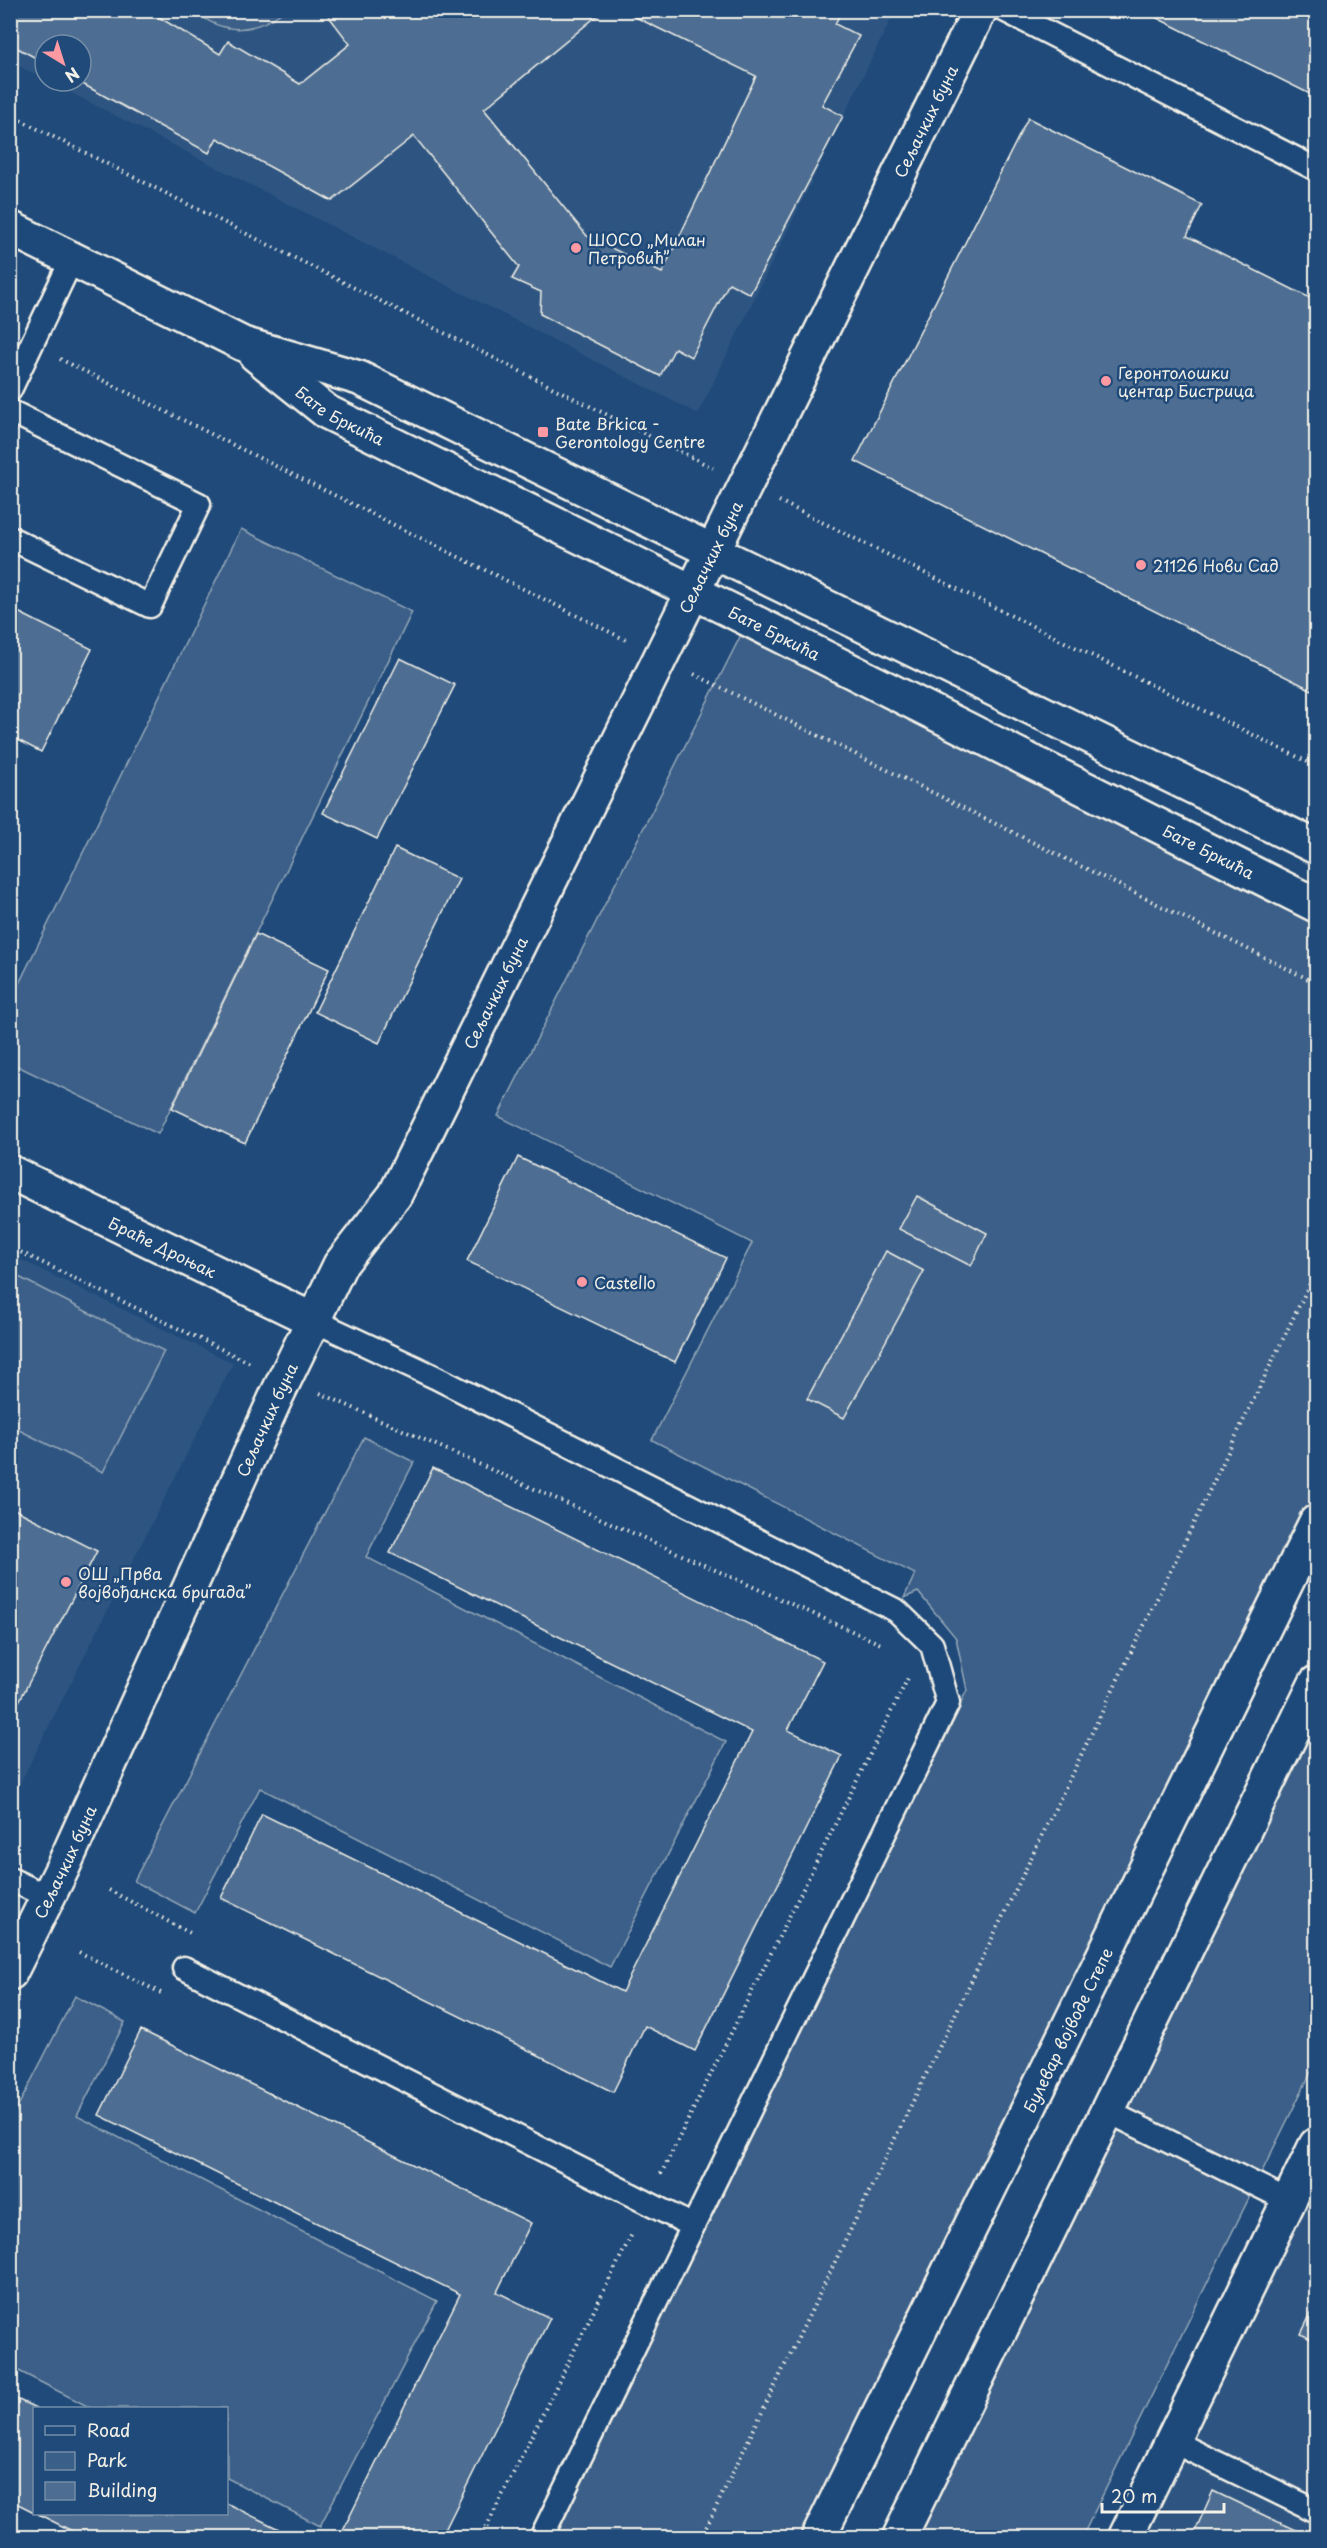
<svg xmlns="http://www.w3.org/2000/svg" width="1327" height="2548" font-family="'Playpen Sans',sans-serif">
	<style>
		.built { fill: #2d5581 }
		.green { fill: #3a5f88; stroke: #97a8b8; stroke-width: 1.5 }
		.building { fill: #4d6e92; stroke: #f4f1e8; stroke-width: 1.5 }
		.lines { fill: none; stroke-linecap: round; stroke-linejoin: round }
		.lane-casing { stroke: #f4f1e8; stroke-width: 27 }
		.street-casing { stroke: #f4f1e8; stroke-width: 38 }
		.secondary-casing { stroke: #f4f1e8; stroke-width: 38 }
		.primary-casing { stroke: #f4f1e8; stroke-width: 38 }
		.path { stroke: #f4f1e8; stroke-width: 4; stroke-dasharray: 1.5 4.5; stroke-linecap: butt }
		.lane { stroke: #1f4a7a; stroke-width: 22 }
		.street { stroke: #1f4a7a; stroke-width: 33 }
		.secondary { stroke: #1f4a7a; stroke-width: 33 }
		.primary { stroke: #1f4a7a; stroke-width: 33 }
		.poi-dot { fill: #ff9aa2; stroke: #1f4a7a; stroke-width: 2 }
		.labels { text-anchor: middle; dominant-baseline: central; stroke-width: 5; stroke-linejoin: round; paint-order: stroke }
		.street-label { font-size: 16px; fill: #f4f1e8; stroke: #1f4a7a }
		.poi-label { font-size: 16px; fill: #f4f1e8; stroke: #1f4a7a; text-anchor: start }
	</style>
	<rect width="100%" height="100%" fill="#1f4a7a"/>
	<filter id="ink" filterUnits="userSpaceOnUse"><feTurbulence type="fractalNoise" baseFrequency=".0167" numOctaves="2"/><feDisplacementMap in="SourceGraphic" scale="12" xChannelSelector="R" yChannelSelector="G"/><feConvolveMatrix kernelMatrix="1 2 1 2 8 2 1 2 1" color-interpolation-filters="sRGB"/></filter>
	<g filter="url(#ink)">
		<g class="built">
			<polygon points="10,11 895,11 698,414 48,81 81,81 81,45 45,45 45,79 11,62"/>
			<polygon points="11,1255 233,1363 11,1801"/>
			<polygon points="1316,2168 1316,2537 1136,2537"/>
		</g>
		<g class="green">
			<path d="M195 11H284C254 33 223 36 195 11Z"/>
			<polygon points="241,529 412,612 158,1134 11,1063 11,1000"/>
			<polygon points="744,629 1316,918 1316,1491 802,2537 553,2537 967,1690 956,1638 918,1592 904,1598 915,1574 652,1440 752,1243 498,1116"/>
			<polygon points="11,1273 164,1351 103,1472 11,1426"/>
			<polygon points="364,1437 414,1462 366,1557 726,1742 610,1967 260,1788 195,1913 134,1881"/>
			<polygon points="1316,1708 1316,2062 1082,2537 912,2538"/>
			<polygon points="75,1996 125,2022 77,2116 437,2301 320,2526 227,2478 226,2408 91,2408 11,2367 11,2120"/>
		</g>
		<g class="building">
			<polygon points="10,10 147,10 220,54 228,41 300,84 350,44 324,10 604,10 484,109 587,236 662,273 756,76 621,10 842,10 835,24 859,36 822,105 843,116 750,294 729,283 691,357 675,348 660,376 540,314 541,292 512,279 519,267 414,136 332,201 217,138 209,153 77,81 81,81 81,45 45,45 45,63 10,44"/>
			<polygon points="1141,10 1316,10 1316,97"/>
			<polygon points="1028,118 1202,205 1187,236 1316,301 1316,692 855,461"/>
			<polygon points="10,608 92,649 41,752 10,736"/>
			<polygon points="400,658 455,685 377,839 323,813"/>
			<polygon points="395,848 459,879 379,1043 315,1012"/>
			<polygon points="256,934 329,969 245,1143 172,1108"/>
			<polygon points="518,1157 726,1258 675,1362 467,1261"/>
			<polygon points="917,1196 987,1233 971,1266 899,1229"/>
			<polygon points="886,1251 924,1271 844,1418 807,1399"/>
			<polygon points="433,1468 823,1661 788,1730 842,1756 695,2051 645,2026 613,2092 221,1898 262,1814 622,1992 752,1732 390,1553"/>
			<polygon points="10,1507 97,1551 10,1719"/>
			<polygon points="141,2030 531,2223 497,2292 550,2318 441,2538 339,2538 460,2294 99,2115"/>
			<polygon points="1316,2303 1316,2342 1301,2334"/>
			<polygon points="10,2396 36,2408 34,2512 10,2500"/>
			<polygon points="1213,2491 1312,2538 1192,2538"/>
			<polygon points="226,2503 297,2538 86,2538 38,2514 226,2514"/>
		</g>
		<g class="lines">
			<defs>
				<g id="lane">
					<polyline points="1004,10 1316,169"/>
					<polyline points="10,390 72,259"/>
					<polyline points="10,411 199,504 150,606 10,538"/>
					<polyline points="313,1320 435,1377 897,1611 932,1645 948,1703 541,2538"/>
					<polyline points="10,1879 48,1897"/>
					<polyline points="184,1968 693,2226"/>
					<polyline points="1107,2111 1289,2201"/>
					<polyline points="1172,2441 1316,2511"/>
				</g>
				<g id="street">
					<path id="s1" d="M10 1172 313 1320"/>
					<path id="s2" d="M10 1973 63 1867 276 1397 340 1265 395 1195 980 10"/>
					<polyline points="1125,2538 1316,2145"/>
				</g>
				<g id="secondary">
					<polyline points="10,228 243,344 359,378 1316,847"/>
					<path id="s3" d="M256 355 327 412 736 613 1316 905"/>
				</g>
				<g id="primary">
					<path id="s4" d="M818 2538 1316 1522"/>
					<polyline points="899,2538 1316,1683"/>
				</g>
			</defs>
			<use href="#lane" class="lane-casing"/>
			<use href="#street" class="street-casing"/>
			<use href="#secondary" class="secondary-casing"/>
			<use href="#primary" class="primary-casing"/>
			<g class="path">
				<polyline points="10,115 713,468"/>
				<polyline points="60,359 628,641"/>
				<polyline points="779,501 1316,766"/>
				<polyline points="694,674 1316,983"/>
				<polyline points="10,1247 252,1364"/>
				<polyline points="320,1393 883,1645"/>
				<polyline points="109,1890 192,1934"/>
				<polyline points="79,1952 161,1993"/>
				<polyline points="661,2174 908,1678"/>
				<polyline points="481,2538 633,2232"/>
				<polyline points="701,2538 1316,1271"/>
			</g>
			<use href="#lane" class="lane"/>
			<use href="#street" class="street"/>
			<use href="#secondary" class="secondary"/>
			<use href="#primary" class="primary"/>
		</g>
	</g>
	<g class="poi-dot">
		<circle cx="576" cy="248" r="6"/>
		<circle cx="1106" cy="381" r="6"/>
		<rect x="537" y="426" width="12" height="12" rx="3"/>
		<circle cx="1141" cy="565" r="6"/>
		<circle cx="582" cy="1282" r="6"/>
		<circle cx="66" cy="1582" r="6"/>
	</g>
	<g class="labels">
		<g class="street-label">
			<text stroke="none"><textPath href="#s2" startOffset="2068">Сељачких буна</textPath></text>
			<text stroke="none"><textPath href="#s3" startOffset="104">Бате Бркића</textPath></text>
			<text stroke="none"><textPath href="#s2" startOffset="1582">Сељачких буна</textPath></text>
			<text stroke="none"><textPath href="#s3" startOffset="590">Бате Бркића</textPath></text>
			<text stroke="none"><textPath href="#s3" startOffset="1076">Бате Бркића</textPath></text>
			<text stroke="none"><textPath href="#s2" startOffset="1096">Сељачких буна</textPath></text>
			<text stroke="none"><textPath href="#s1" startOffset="170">Браће Дроњак</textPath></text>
			<text stroke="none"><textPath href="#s2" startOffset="610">Сељачких буна</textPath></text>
			<text stroke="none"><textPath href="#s2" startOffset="124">Сељачких буна</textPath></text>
			<text stroke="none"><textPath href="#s4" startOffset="566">Булевар војводе Степе</textPath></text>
		</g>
		<g class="poi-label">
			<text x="588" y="239">ШОСО „Милан<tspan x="588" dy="18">Петровић”</tspan></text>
			<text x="1118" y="372">Геронтолошки<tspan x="1118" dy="18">центар Бистрица</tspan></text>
			<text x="555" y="423">Bate Brkica -<tspan x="555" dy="18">Gerontology Centre</tspan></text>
			<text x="1153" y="565">21126 Нови Сад</text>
			<text x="594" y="1282">Castello</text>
			<text x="78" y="1573">ОШ „Прва<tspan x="78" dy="18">војвођанска бригада”</tspan></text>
		</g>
	</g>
	<rect width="1327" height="2548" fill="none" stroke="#1f4a7a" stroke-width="36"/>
	<rect x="18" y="18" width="1291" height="2512" fill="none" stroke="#f4f1e8" stroke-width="2" filter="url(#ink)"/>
	<rect x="33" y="2407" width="195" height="108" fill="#1f4a7a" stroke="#748da6" stroke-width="1.5"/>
	<rect x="45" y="2426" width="30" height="9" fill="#1f4a7a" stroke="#748da6" stroke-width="1.5"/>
	<text x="87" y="2437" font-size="18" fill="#f4f1e8">Road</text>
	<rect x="45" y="2452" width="30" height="18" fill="#3a5f88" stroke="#748da6" stroke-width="1.5"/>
	<text x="87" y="2467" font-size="18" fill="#f4f1e8">Park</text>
	<rect x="45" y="2482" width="30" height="18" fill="#4d6e92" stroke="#748da6" stroke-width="1.5"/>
	<text x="87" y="2497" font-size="18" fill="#f4f1e8">Building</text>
	<g transform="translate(63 63) rotate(142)"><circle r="28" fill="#1f4a7a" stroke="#748da6" stroke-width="1.5"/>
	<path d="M0-4.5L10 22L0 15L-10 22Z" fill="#ff9aa2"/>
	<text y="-9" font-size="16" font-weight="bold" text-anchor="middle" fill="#f4f1e8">N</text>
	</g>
	<path d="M1102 2503v9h122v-9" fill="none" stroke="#f4f1e8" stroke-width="3"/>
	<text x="1111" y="2503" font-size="18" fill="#f4f1e8" stroke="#1f4a7a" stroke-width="4.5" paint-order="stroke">20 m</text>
</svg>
